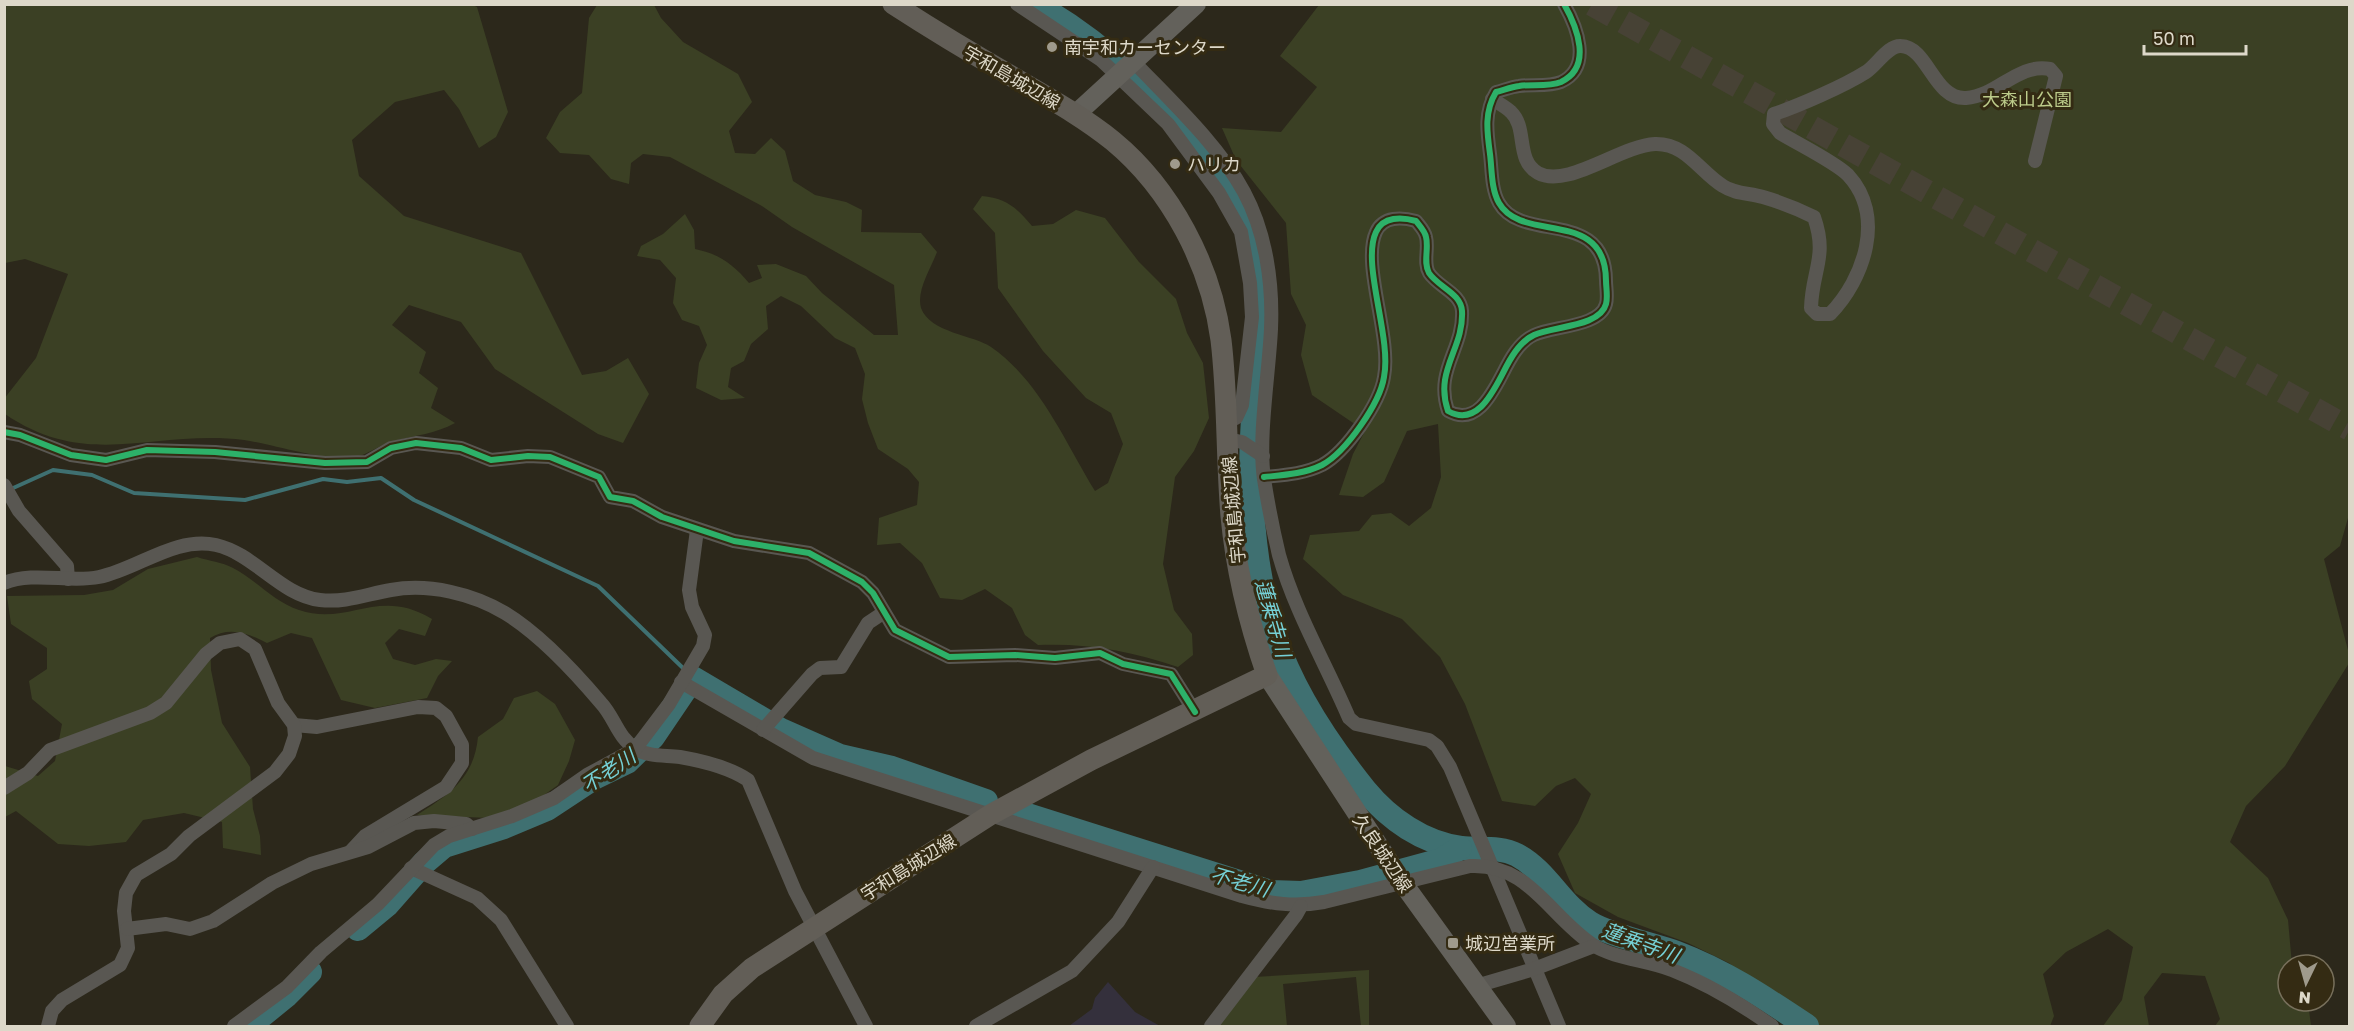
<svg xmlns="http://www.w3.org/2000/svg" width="2354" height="1031" font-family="'Golos Text','Noto Sans JP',sans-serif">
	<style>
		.education { fill: #34303c }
		.green { fill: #3b4024 }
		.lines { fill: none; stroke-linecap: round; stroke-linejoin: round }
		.stream { stroke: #3f7071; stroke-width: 4 }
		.river { stroke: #3f7071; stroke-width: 24 }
		.highway-tunnel { stroke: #474235; stroke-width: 24; stroke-dasharray: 24 12; stroke-linecap: butt }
		.street { stroke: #595752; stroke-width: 14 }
		.secondary { stroke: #63615b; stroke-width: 20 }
		.primary { stroke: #625e57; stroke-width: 21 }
		.cycleway-casing { stroke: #342b13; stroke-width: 10 }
		.cycleway { stroke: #2db169; stroke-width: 6 }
		.poi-dot { fill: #9f9a8c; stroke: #342b13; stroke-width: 2 }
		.labels { text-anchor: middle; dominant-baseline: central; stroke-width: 6; stroke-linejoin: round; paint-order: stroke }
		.poi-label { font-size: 18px; fill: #ddd8c9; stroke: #342b13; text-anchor: start }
		.street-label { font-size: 18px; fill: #ddd8c9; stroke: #342b13 }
		.park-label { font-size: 18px; fill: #bdcc8b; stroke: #342b13 }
		.water-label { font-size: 20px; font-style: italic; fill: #75d0d5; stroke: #342b13 }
	</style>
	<rect width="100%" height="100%" fill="#2c281b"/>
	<polygon class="education" points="1108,982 1135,1012 1160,1026 1069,1026 1092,1009 1095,998"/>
	<g class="green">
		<path d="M5 4H470L477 7 508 112 496 137 479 148 459 109 444 90 395 102 352 140 359 176 404 216 521 253 582 375 606 371 628 358 649 394 623 443 598 434 495 369 461 322 409 305 392 325 426 352 419 373 438 388 431 408 455 423C435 434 416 435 394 441 380 444 366 456 352 458 320 460 276 445 244 440 154 429 88 471 5 414L4 399 36 358 68 274 25 259 5 263Z"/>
		<path d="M597 5H654L661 18 683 42 738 74 752 102 729 131 735 153 755 154 771 138 785 151 793 181 815 195 846 202 862 210 861 232 921 233 937 252C931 268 916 291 921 308 930 333 974 335 991 347 1040 381 1065 442 1095 491L1108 483 1123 444 1111 413 1086 398 1043 351 998 288 995 233 973 209 982 196C1006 198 1017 208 1032 226L1053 224 1076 210 1105 218 1139 262 1176 299 1187 333 1203 363 1209 418 1194 451 1175 477 1163 564 1174 610 1192 634 1193 655 1178 667C1131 651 1088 643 1038 645L1025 635 1012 608 985 589 962 600 940 598 922 563 900 543 877 545 879 518 917 505 919 482 908 469 878 449 868 423 862 399 865 374 855 348 835 338 801 306 781 296 766 306 768 329 751 344 744 361 731 368 728 387 745 398 721 400 696 388 699 363 707 345 699 326 682 320 673 303 676 278 660 260 637 256 641 246 663 234 685 214 694 230 695 249C719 254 733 264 749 283L762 278 757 265 776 264 806 276 822 293 874 335H898L894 285 792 227 762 206 670 157 643 154 631 163 629 184 611 179 589 155 560 153 546 138 560 112 582 93 589 18Z"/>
		<polygon points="1319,5 2349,5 2350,511 2340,546 2324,559 2349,654 2349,663 2285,766 2246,806 2230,842 2268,878 2288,920 2292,965 2288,965 2288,1001 2304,1001 2309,1010 2311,1026 2215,1026 2220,1019 2205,976 2162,973 2144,997 2149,1026 2103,1026 2122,1000 2133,947 2108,929 2066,952 2043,974 2054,1016 2050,1026 1810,1026 1729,963 1688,943 1618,917 1575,893 1558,854 1578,823 1591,794 1575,778 1556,786 1535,806 1502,801 1465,704 1440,657 1402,619 1343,595 1303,559 1310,535 1359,531 1372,515 1391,513 1409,526 1431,508 1441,477 1438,424 1407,431 1384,482 1363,497 1339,495 1353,454 1365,431 1312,395 1301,355 1306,325 1291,294 1286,223 1236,160 1222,128 1281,132 1317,87 1280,56"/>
		<path d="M197 557C209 561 222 562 233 568 255 579 274 602 299 610 348 627 378 586 432 619L425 636 399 629 385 643 393 659 415 665 436 659 452 661 438 676 427 698 375 708 341 700 312 638 291 633 267 643C248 633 229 626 210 638L211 670 222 723 250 767 253 809 260 836 261 855 223 848 222 822 184 813 143 820 126 842 89 846 58 844 16 811 5 817V766L38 776 55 761 62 724 32 699 29 681 47 669V648L11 624 7 596 84 595 113 590 148 569Z"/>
		<path d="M537 691 555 704 575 740 569 761 558 785 533 803 490 818 417 815C450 794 474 778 478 737L503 719 514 698Z"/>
		<polygon points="1369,970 1369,1026 1361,1026 1356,977 1283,984 1287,1026 1215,1026 1254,977"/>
	</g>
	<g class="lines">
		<polyline class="stream" points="11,489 53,470 92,475 134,493 245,500 323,479 347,482 381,478 414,500 598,586 684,669"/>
		<g class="river">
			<path d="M1035 4C1106 44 1164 101 1213 166 1226 184 1243 204 1249 227 1268 296 1258 348 1253 418 1248 490 1253 568 1275 637 1293 692 1329 745 1365 790 1389 819 1423 843 1461 848 1479 850 1500 846 1517 855 1547 871 1561 905 1590 923 1611 936 1652 944 1677 953 1725 971 1765 998 1807 1026"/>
			<polyline points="1021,813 1271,892 1301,893 1360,882 1441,860 1460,848"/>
			<polyline points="358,929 387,905 424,863 444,846 504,827 547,809 594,778 627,762 653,737 693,678 781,730 840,756 892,768 986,801"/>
			<polyline points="249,1026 286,996 310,972"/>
		</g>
		<polyline class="highway-tunnel" points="1592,4 2350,429"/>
		<g class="street">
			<polyline points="1017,4 1101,60 1168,124 1219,193 1241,232 1250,283 1252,317 1242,405 1236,418 1225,421"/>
			<path d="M1132 60C1169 99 1218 144 1244 192 1266 233 1273 283 1271 329 1269 373 1258 437 1264 479 1268 504 1273 530 1279 555 1295 612 1326 664 1349 718L1356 724 1429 740 1437 746 1450 767 1559 1026"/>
			<path d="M1492 99C1498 103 1506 107 1511 112 1528 128 1515 160 1538 173 1567 189 1620 146 1655 144 1686 143 1700 172 1723 186 1735 194 1750 193 1763 197 1780 202 1798 209 1814 217 1828 257 1812 270 1811 308L1817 314H1830C1864 279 1886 216 1848 175 1835 162 1798 144 1780 133L1773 124 1774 114C1798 106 1844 86 1866 72 1877 65 1888 45 1901 46 1928 47 1934 100 1966 98 1998 96 2017 63 2050 69L2056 76 2035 161"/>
			<polyline points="4,432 20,435 71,455 106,460 147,450 215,452 325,463 367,462 391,448 416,443 461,448 491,460 528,456 550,457 599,477 610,497 633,501 662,517 734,541 809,553 862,582 873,593 895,630 949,657 1015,655 1055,658 1100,653 1123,664 1171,674 1195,712"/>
			<polyline points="1227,439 1242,442 1263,456"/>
			<path d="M1264 477C1284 475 1304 474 1322 465 1346 452 1380 403 1384 377 1392 337 1361 264 1376 232 1383 216 1402 217 1416 221 1419 225 1425 231 1426 237 1429 248 1423 263 1429 273 1438 287 1461 293 1462 311 1464 349 1434 370 1448 411 1476 427 1492 394 1503 373 1510 359 1519 342 1534 335 1553 326 1600 327 1606 304 1608 297 1606 287 1606 281 1606 207 1522 244 1499 203 1491 189 1492 169 1490 154 1487 132 1484 112 1496 92 1504 90 1511 87 1519 86 1531 84 1549 87 1561 82 1593 67 1577 27 1564 4"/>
			<polyline points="4,485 19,511 67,566 68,579"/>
			<path d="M4 583C34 571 69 583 99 577 138 569 175 536 216 545 255 554 280 595 320 600 346 603 367 594 391 590 429 583 473 594 505 613 541 635 574 671 601 703 615 718 617 737 636 749 649 757 665 755 680 757 703 761 729 767 748 780L795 891 866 1026"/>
			<path d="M681 682 813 758 1242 896C1271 904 1295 907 1324 902L1470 866C1529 863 1549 916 1593 945 1615 959 1648 960 1672 970 1708 984 1741 1004 1772 1026"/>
			<polyline points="294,725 317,727 418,707 436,708 446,716 462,745 462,763 446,787 365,836 351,851"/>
			<polyline points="763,730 812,674 820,668 841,667 868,623 883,613"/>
			<polyline points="4,788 28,773 50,750 150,713 166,703 206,654 220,643 240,639 255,649 278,703 294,725 295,736 289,754 275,772 189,836 171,854 136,875 126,893 124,911 128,948 120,965 62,1000 52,1011 48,1026"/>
			<polyline points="411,868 477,898 501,920 567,1026"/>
			<polyline points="127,929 166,924 190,929 213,921 272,883 311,864 368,847 414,823 434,821 466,824 472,829"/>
			<polyline points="1476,986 1534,969 1594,946"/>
			<polyline points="234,1026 287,987 321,952 378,904 434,845 449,836 512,816 554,798 587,775 635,749 669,704 703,646 705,635 692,607 689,590 697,530"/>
			<polyline points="976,1026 1072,971 1118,922 1153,867"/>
			<polyline points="1211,1026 1296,915 1301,906"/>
		</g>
		<g class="secondary">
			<polyline points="1076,114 1196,4"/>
			<polyline points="1267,675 1402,882 1506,1026"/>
		</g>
		<path class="primary" d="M700 1026 723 994 752 968 990 815 1091 760 1267 675C1249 623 1236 571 1231 516 1226 458 1228 398 1221 340 1211 265 1171 189 1113 141 1082 116 1047 97 1013 77 973 54 933 30 893 4"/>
		<defs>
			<g id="cycleway">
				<polyline points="4,432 20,435 71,455 106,460 147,450 215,452 325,463 367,462 391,448 416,443 461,448 491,460 528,456 550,457 599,477 610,497 633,501 662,517 734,541 809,553 862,582 873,593 895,630 949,657 1015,655 1055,658 1100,653 1123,664 1171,674 1195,712"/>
				<path d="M1264 477C1284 475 1304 474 1322 465 1346 452 1380 403 1384 377 1392 337 1361 264 1376 232 1383 216 1402 217 1416 221 1419 225 1425 231 1426 237 1429 248 1423 263 1429 273 1438 287 1461 293 1462 311 1464 349 1434 370 1448 411 1476 427 1492 394 1503 373 1510 359 1519 342 1534 335 1553 326 1600 327 1606 304 1608 297 1606 287 1606 281 1606 207 1522 244 1499 203 1491 189 1492 169 1490 154 1487 132 1484 112 1496 92 1504 90 1511 87 1519 86 1531 84 1549 87 1561 82 1593 67 1577 27 1564 4"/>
			</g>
		</defs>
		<use href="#cycleway" class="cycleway-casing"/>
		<use href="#cycleway" class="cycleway"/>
	</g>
	<g class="poi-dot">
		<circle cx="1052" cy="47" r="6"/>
		<circle cx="1175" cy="164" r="6"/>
		<rect x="1447" y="937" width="12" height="12" rx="3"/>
	</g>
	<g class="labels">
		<g class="poi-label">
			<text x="1064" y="47">南宇和カーセンター</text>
			<text x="1187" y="164">ハリカ</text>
			<text x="1465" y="943">城辺営業所</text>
		</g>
		<g class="street-label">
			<text transform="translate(1012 77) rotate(30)">宇和島城辺線</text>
			<text transform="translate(1233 510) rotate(-95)">宇和島城辺線</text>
			<text transform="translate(1383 853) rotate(56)">久良城辺線</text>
			<text transform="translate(908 867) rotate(-32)">宇和島城辺線</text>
		</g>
		<g class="park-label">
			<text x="2027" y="99">大森山公園</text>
		</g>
		<g class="water-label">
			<text transform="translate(1274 618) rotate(74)">蓮乗寺川</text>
			<text transform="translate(608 770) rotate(-34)">不老川</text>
			<text transform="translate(1240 881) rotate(16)">不老川</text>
			<text transform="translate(1641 942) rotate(20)">蓮乗寺川</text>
		</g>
	</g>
	<rect width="2354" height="1031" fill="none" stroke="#ddd8c9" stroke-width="12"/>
	<g transform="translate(2306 983) rotate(185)"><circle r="28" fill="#342b13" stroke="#78705c" stroke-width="1.5"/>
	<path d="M0-4.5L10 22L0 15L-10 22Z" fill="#9f9a8c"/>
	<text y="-9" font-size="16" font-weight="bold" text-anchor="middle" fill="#ddd8c9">N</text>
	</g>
	<path d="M2144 45v9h102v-9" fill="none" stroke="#ddd8c9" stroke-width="3"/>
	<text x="2153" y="45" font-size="18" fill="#ddd8c9" stroke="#342b13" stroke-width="4.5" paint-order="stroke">50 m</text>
</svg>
